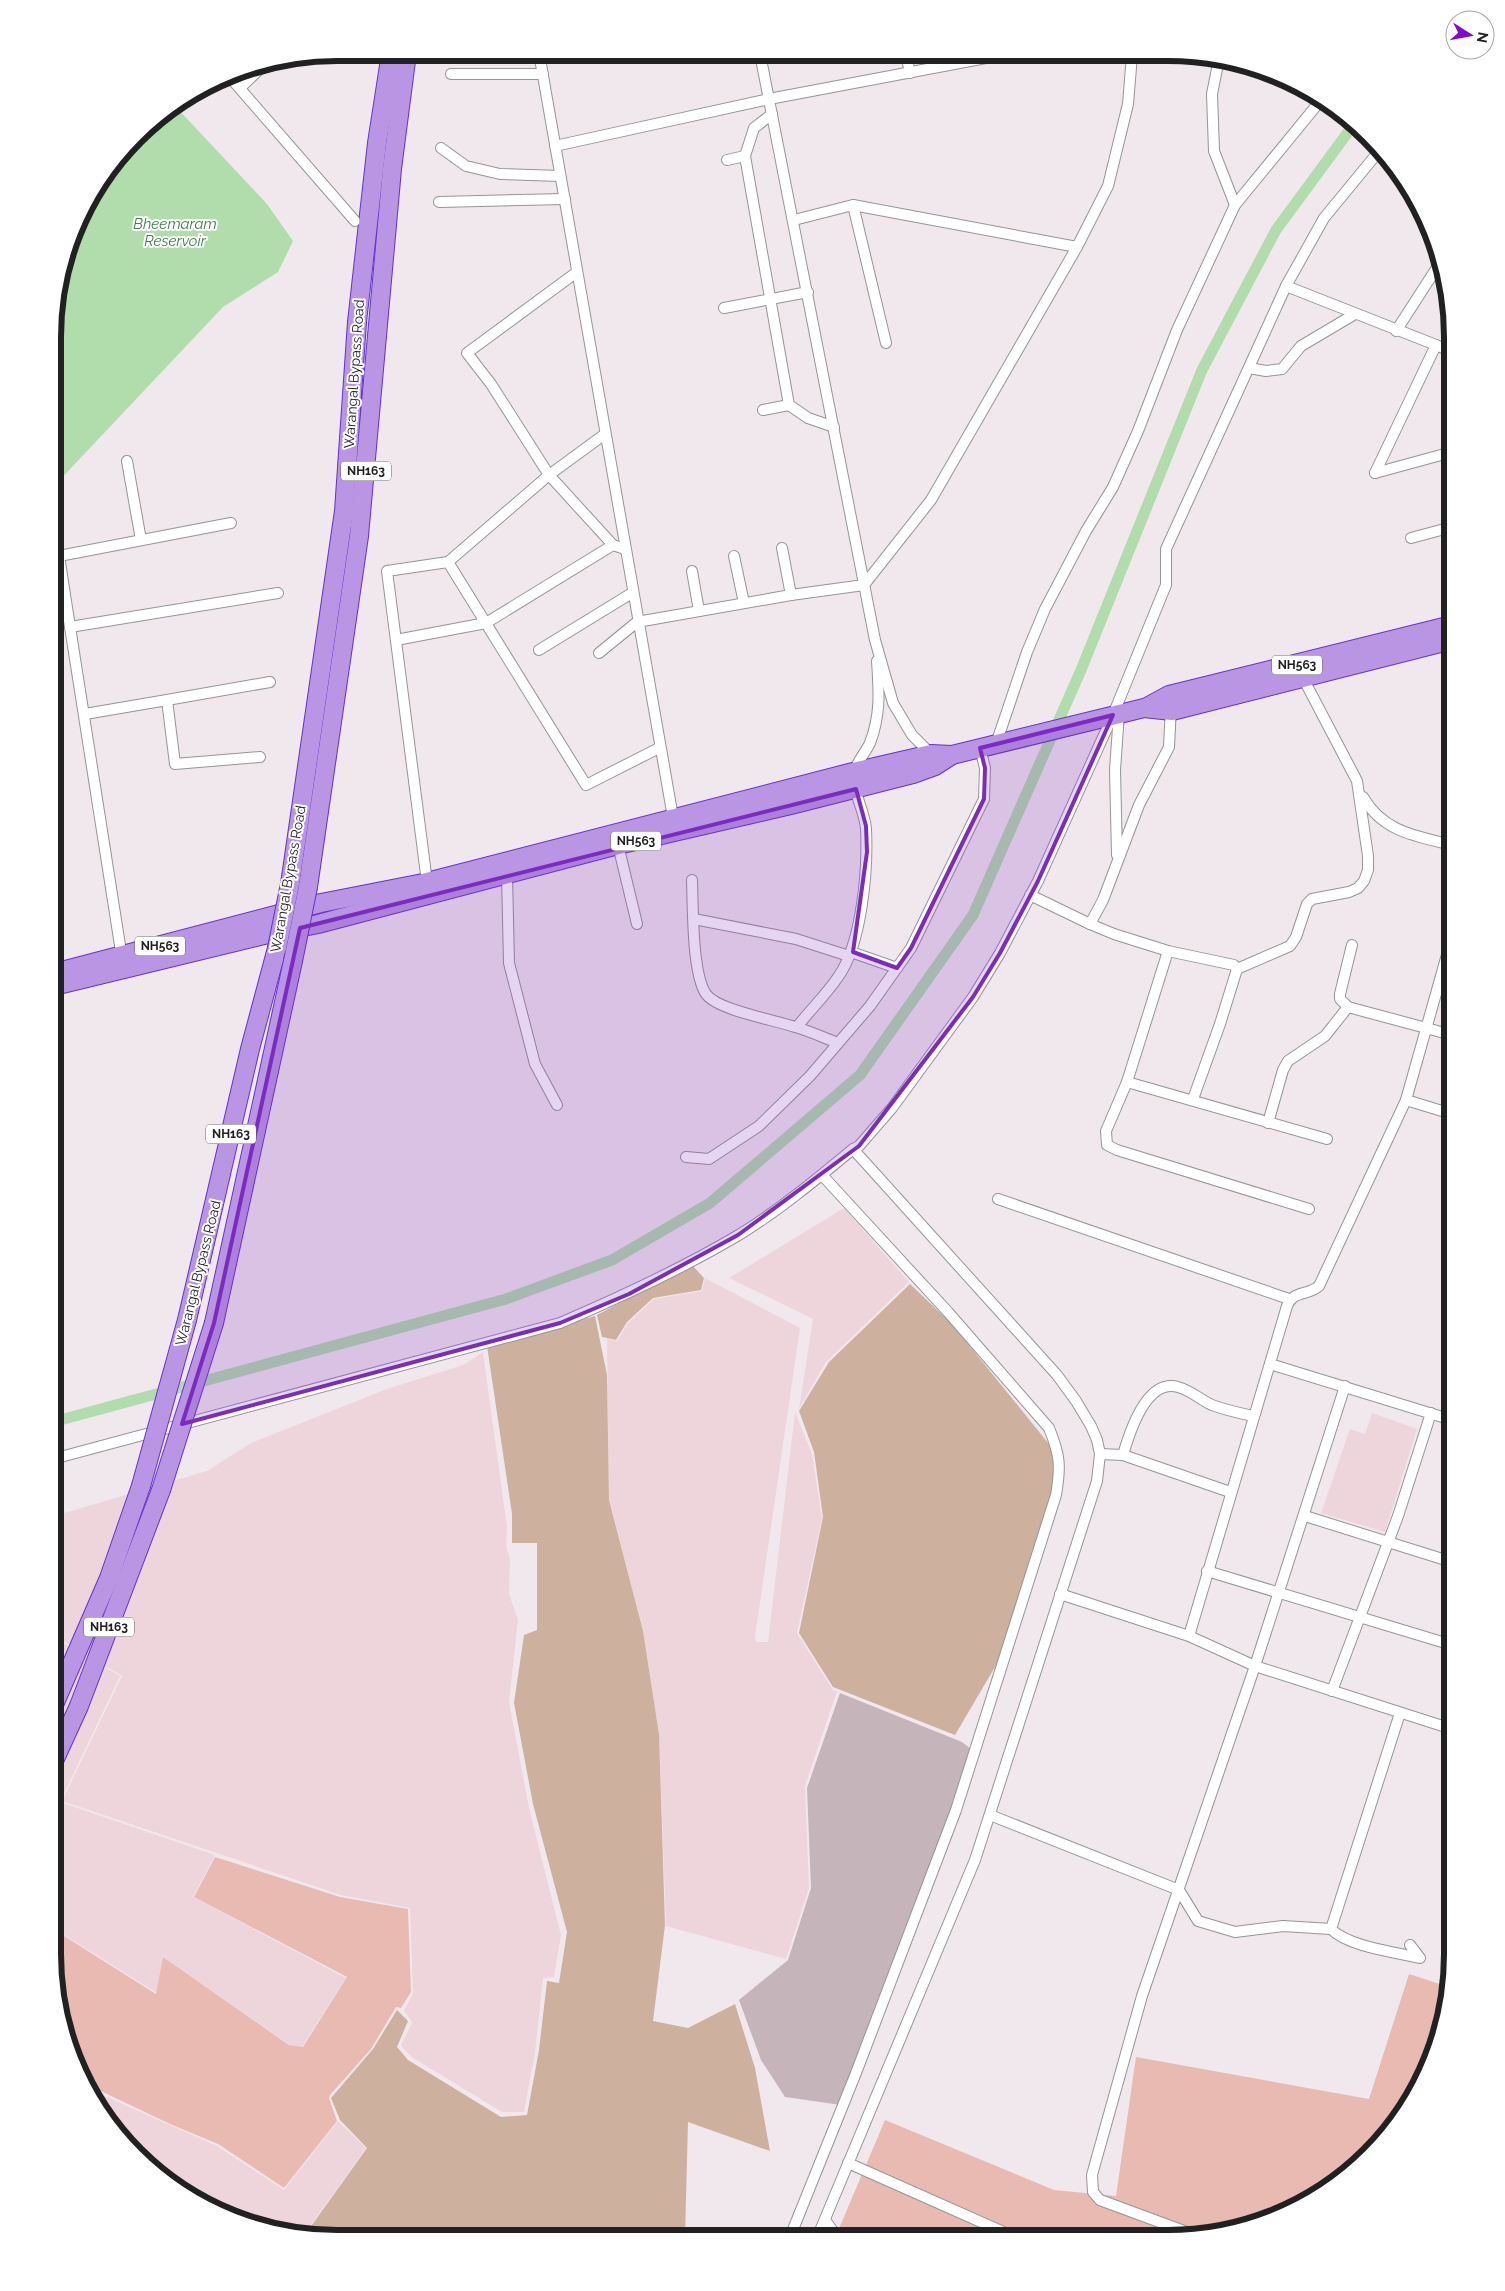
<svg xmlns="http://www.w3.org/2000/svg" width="1505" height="2291" font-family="Raleway,sans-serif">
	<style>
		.construction { fill: #c5b4ba }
		.farmland { fill: #eed5dc }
		.grass { fill: #e8bab1 }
		.forest { fill: #ceb09f }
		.water { fill: #b1dcab }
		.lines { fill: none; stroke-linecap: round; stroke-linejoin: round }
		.canal { stroke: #b1dcab; stroke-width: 11 }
		.street-casing { stroke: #959595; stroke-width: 12 }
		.highway-casing { stroke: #6231d3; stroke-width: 20 }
		.street { stroke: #fff; stroke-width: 10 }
		.highway { stroke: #b995e3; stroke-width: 18 }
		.highway-bridge-casing { stroke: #6231d3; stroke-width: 20; stroke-linecap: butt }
		.highway-bridge { stroke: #b995e3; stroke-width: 18 }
		.marked { fill: #7b2cbf; fill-opacity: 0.2; stroke: #7b2cbf; stroke-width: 4; stroke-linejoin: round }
		.labels { text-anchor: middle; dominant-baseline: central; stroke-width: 4; stroke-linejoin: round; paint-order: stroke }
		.shield { fill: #fff; stroke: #646464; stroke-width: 1 }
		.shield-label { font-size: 12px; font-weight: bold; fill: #212121 }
		.street-label { font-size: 14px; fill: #212121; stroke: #fff }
		.water-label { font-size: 15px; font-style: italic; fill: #3e7e47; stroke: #fff }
		.rim { fill: none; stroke: #212121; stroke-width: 6 }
	</style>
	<rect width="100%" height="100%" fill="#f1e8ee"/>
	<polygon class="construction" points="840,1693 962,1742 975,1752 841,2105 785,2097 761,2060 739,2000 788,1960 811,1888 807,1788"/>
	<g class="farmland">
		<polygon points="844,1208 909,1282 826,1362 799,1409 813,1319 729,1278"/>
		<polygon points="705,1278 800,1328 755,1637 756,1642 768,1642 795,1412 812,1454 822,1518 797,1633 833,1690 837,1691 805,1786 809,1888 786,1959 666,1926 659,1734 643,1631 609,1499 607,1339 617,1341 628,1323 654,1299 702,1291"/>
		<polygon points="483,1352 507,1527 506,1546 510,1559 509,1594 518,1620 509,1702 529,1808 561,1935 554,1977 543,1978 535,2053 524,2112 502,2112 413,2058 401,2046 412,2022 404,2010 413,1994 410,1908 341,1895 62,1801 122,1676 53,1635 53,1534 64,1529 61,1514 207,1471 251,1443 387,1389 463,1365"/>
		<polygon points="1372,1413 1417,1429 1385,1532 1321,1513 1350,1429 1365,1434"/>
		<polygon points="53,1637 120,1676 60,1802 215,1855 193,1897 346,1978 302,2047 290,2045 163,1957 157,1993 53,1928"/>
		<polygon points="89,2089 217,2146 284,2190 338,2121 366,2148 303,2236 301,2236 229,2217 164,2180 112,2127"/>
	</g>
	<g class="grass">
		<polygon points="215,1857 340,1897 408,1909 411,1992 401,2008 396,2007 371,2049 330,2095 329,2098 337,2121 284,2188 218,2144 170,2124 86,2084 74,2063 53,1953 53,1929 156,1994 163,1957 289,2045 303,2047 347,1977 194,1897"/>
		<polygon points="1409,1974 1449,1987 1437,2045 1404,2112 1355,2168 1277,2217 1168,2238 835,2238 885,2120 1054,2190 1116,2196 1136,2057 1369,2099"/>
	</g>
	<g class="forest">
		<polygon points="692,1265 704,1278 701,1290 653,1298 627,1322 616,1340 602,1337 597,1315"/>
		<polygon points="910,1284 951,1323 1061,1459 1012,1638 955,1735 833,1687 799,1633 823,1517 814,1452 799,1411 829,1362"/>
		<polygon points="595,1316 607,1375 609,1500 643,1631 659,1734 665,1925 653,2021 688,2028 735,2004 755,2068 770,2151 688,2122 685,2237 304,2236 367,2148 340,2120 331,2098 373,2049 397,2010 408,2021 397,2047 408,2060 501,2117 527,2115 539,2050 547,1981 559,1983 567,1932 533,1804 514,1703 524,1635 537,1630 537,1543 512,1543 512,1514 487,1346"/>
	</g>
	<polygon class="water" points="176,107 267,204 293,241 278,272 223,307 55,485 55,301 82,211 149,123"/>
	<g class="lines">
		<polyline class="canal" points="53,1422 506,1299 612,1260 710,1203 860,1075 973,915 1081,670 1202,370 1276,230 1354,124"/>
		<defs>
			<g id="street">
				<polyline points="539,53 674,823"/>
				<polyline points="760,54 875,640 893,703 912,735 931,754"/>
				<polyline points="906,54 910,73"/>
				<polyline points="1219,59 1212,94 1214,151 1235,205"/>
				<polyline points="451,74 543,74"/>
				<polyline points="228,75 355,221"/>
				<polyline points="240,88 261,68"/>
				<polyline points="772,114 754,128 745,156 789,405 808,418 834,427"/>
				<polyline points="555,146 769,99 1007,54"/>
				<polyline points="441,148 466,166 500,174 560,176"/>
				<polyline points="727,160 745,156"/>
				<polyline points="439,202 565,199"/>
				<polyline points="853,205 886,343"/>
				<polyline points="794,220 853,205 1077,247"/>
				<polyline points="577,272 467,353 491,384 549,475 613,545 625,549"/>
				<polyline points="1286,286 1436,345 1375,473"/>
				<polyline points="724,308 808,292"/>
				<polyline points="1396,331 1438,266"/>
				<polyline points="1436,345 1452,352"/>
				<polyline points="1249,368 1266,371 1282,369 1301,346 1355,314"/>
				<polyline points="763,410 789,405"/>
				<polyline points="127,461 141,540"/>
				<polyline points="1375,473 1452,452"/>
				<polyline points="1411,538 1452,527"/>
				<polyline points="782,548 791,595"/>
				<polyline points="734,556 744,603"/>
				<polyline points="448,562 586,785 659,748"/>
				<polyline points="692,571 699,611"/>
				<polyline points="70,627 59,556 231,523"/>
				<polyline points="396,640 486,623 613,545"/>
				<polyline points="539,650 632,593"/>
				<polyline points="599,653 637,622 791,595 864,585 931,500 1077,247 1108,186 1128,104 1132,55"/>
				<polyline points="167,700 270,682"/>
				<polyline points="1171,706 1169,747 1139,805 1103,900 1090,924 1114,934 1168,951 1234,965 1237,969 1220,1024 1193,1099"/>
				<polyline points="85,714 167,700 175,764 260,757"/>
				<polyline points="996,744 1027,652 1045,609 1086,531 1113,487 1138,431 1177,330 1235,205 1321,100"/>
				<path d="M1363 797C1383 832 1416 836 1452 845"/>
				<polyline points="618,845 637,924"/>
				<polyline points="1117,855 1115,770 1119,713"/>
				<polyline points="507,875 509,963 535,1064 557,1105"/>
				<path d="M692 880C693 906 692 974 706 994 717 1010 775 1020 795 1027 810 1031 824 1038 838 1043"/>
				<polyline points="427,882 387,571 448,562 549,475 605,434"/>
				<polyline points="1030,895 1090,924"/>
				<polyline points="694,919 796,939 849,956"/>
				<polyline points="1352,945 1340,994 1340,999 1348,1007 1452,1035"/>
				<polyline points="1168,951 1127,1082 1106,1131 1107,1145 1117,1150 1309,1209"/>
				<polyline points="851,952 897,968"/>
				<polyline points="122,958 70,627 278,593"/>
				<polyline points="1237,969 1290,946 1296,937 1307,904 1312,899 1349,892 1358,888 1364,881 1368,870 1368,856 1357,781 1303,678"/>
				<path d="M797 1027C810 1010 826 995 838 977 862 944 868 869 866 829 865 811 852 792 854 773 855 764 866 752 870 743 881 714 879 691 877 661"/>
				<polyline points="1127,1082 1327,1139"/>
				<polyline points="1406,1100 1452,1114"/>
				<polyline points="1268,1123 1283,1070 1288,1061 1325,1036 1348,1007"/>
				<polyline points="686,1157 709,1159 759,1126 810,1076 870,1006 911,948 984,799 985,768 980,748"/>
				<polyline points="998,1199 1289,1299"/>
				<polyline points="1270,1364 1452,1420"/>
				<polyline points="1100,1454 1123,1455 1230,1492"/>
				<path d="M1123 1455C1129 1434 1146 1378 1178 1387 1190 1390 1201 1400 1212 1405 1225 1410 1239 1413 1253 1416"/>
				<path d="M53 1459 560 1323C621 1297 681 1269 737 1236 777 1212 818 1178 853 1149L859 1146 892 1108 973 997 1000 953 1038 881 1113 715 1166 585V549L1286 286 1324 218 1380 150"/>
				<polyline points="1305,1516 1452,1562"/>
				<polyline points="1207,1571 1452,1645"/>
				<path d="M1060 1594 1189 1636 1287 1306C1293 1290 1308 1296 1319 1286L1406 1100 1452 937"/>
				<polyline points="1189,1636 1255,1666 1452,1729"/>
				<polyline points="1332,1691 1398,1516 1431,1413"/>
				<path d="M1400 1713 1331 1929C1349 1947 1395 1952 1420 1958L1410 1945"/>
				<polyline points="990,1815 1179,1890 1198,1921 1235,1932 1283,1926 1331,1929"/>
				<polyline points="848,2163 1017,2238"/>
				<polyline points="825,2220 838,2238"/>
				<polyline points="1192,2234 1100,2200 1093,2192 1092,2175 1142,1996 1255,1666 1345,1386"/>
				<path d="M790 2237 856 2073 956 1810 1056 1495C1061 1466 1060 1455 1049 1428L948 1312 822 1175"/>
				<polyline points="817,2238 975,1860 1097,1481 1100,1454 1097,1440 1091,1426 1076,1401 1057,1375 853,1149"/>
			</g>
			<g id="highway">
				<polyline points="1145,708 1169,695 1452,625"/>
				<polyline points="290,884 344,511 357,322 377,143 391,53"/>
				<polyline points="308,887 359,536 392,169 407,53"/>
				<polyline points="54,973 321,903 423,883 853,772 931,754 952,755 1144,708 1172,711 1452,640"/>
				<polyline points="54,986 264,935 318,924 618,845 795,804 913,774 935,766 952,755"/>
				<polyline points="187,1320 250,1049 277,948"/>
				<polyline points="214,1323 293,961"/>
				<polyline points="53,1707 109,1578 141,1486"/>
				<polyline points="53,1763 79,1706 161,1490"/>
			</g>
		</defs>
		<use href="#street" class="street-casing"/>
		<use href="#highway" class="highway-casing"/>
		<use href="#street" class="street"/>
		<use href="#highway" class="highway"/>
		<defs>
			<g id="highway-bridge">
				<polyline points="277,948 290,884"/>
				<polyline points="293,961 308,887"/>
				<polyline points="141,1486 187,1320"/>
				<polyline points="161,1490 214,1323"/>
			</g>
		</defs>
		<use href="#highway-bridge" class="highway-bridge-casing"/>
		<use href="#highway-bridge" class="highway-bridge"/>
	</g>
	<path class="marked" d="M1113 715 1038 881 1000 953 973 997 859 1146 738 1235 629 1294 560 1323 182 1424 214 1323 300 928 856 789 866 826 867 852 853 952 897 968 911 948 984 799 985 768 980 748Z"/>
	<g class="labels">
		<g class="shield">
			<rect x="341" y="461.5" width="50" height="19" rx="4"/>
			<rect x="1272" y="655.5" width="50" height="19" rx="4"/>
			<rect x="611" y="831.5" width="50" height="19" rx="4"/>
			<rect x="135" y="936.5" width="50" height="19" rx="4"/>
			<rect x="206" y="1124.5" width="50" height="19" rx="4"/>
			<rect x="84" y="1617.5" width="50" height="19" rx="4"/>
		</g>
		<g class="shield-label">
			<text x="366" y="471">NH163</text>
			<text x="1297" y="665">NH563</text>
			<text x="636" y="841">NH563</text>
			<text x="160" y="946">NH563</text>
			<text x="231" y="1134">NH163</text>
			<text x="109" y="1627">NH163</text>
		</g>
		<g class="street-label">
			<text transform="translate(354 374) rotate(-86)">Warangal Bypass Road</text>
			<text transform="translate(288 879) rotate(-80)">Warangal Bypass Road</text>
			<text transform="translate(198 1273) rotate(-76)">Warangal Bypass Road</text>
		</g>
		<g class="water-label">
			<text x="175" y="224">Bheemaram<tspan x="175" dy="17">Reservoir</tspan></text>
		</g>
	</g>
	<path d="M0 0H1505V2291H0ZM337 61H1168A276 276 0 0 1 1444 337V1954A276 276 0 0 1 1168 2230H337A276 276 0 0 1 61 1954V337A276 276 0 0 1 337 61Z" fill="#fff" fill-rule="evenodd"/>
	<path class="rim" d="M337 61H1168A276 276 0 0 1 1444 337V1954A276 276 0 0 1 1168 2230H337A276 276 0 0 1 61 1954V337A276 276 0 0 1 337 61Z"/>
	<g transform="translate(1470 35) rotate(101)"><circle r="24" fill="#ffffff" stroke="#a6a6a6"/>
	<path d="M0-4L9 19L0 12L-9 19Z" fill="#850ac8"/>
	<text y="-8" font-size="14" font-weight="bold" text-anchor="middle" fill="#212121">N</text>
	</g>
</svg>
